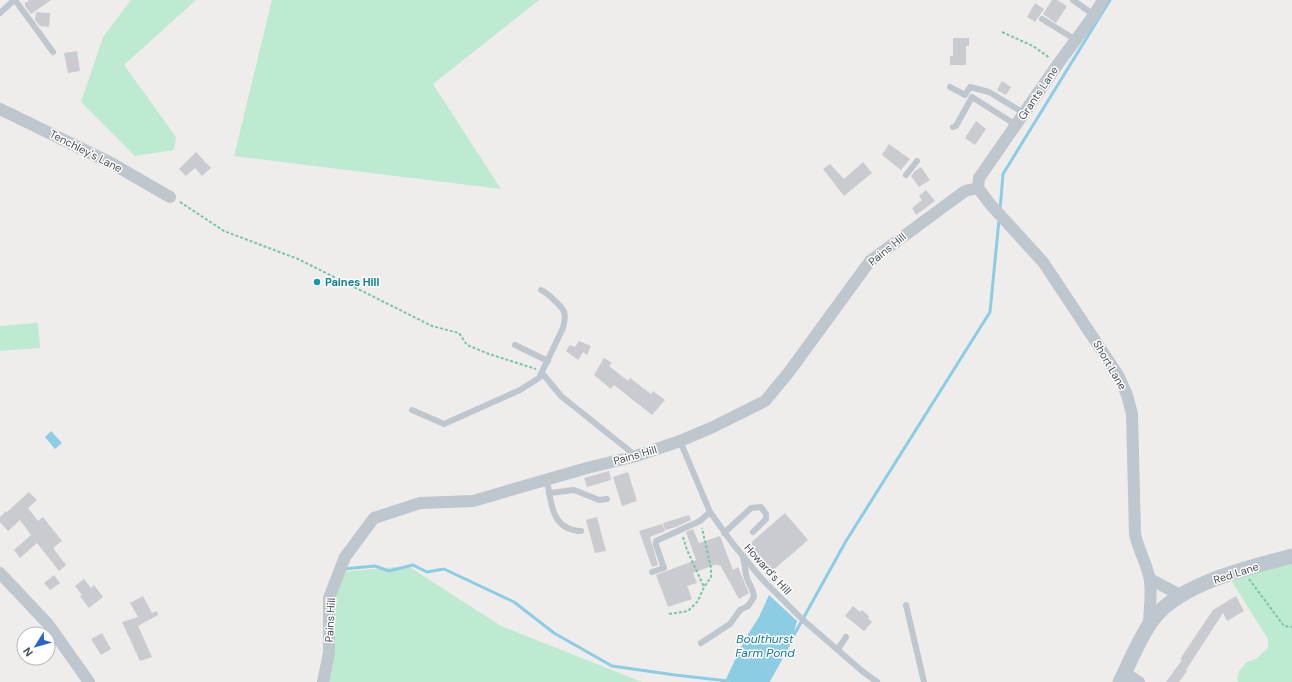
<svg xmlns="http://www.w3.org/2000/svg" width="1292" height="682" font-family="'DM Sans',sans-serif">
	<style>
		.green { fill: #bdead1 }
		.water { fill: #8dcde4 }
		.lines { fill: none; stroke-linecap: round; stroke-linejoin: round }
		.stream { stroke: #8dcde4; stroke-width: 3 }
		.building { fill: #cacbd1 }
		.path { stroke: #78c6a4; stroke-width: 2; stroke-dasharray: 3 2; stroke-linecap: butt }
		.service { stroke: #bec6ce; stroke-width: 6 }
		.minor { stroke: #bec6ce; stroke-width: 12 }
		.tertiary { stroke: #bec6ce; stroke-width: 15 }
		.culture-dot { fill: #0f9aa8; stroke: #fff; stroke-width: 1.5 }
		.labels { text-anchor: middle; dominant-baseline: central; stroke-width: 3; stroke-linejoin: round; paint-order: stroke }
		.street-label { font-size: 11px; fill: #464f58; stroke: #fff }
		.culture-label { font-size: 11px; font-weight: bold; fill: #0d838f; stroke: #fff; text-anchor: start }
		.water-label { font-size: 12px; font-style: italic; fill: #16779b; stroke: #fff }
	</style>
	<rect width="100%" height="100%" fill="#efecec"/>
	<g class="green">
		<polygon points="131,0 196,0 124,65 176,137 174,150 135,156 81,102 103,37"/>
		<polygon points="272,0 539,0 433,84 501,189 234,156"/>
		<polygon points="38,323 40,348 0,351 0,326"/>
		<polygon points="1292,562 1292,682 1238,682 1237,679 1239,671 1247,662 1256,659 1268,648 1268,639 1232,582 1233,580"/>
		<polygon points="408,566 501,626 642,682 327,682 326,666 339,572"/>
	</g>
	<g class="water">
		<polygon points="51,431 62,443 55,449 45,437"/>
		<polygon points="769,595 797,621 792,639 768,682 730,682 726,679 745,639 759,617"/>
	</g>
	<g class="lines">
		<g class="stream">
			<polyline points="1000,210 1003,174 1110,0"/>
			<polyline points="343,569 375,566 389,571 413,565 427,572 444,569 514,602 554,633 612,666 675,675 728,681"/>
			<polyline points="768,682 846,541 990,312 999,220"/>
		</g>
	</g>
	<g class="building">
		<polygon points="28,0 51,0 31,14 25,6 25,2 28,2"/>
		<polygon points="1052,0 1057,0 1067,6 1056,23 1043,14"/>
		<polygon points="1035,3 1044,9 1035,22 1027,17"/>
		<polygon points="36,12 50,13 49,27 40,26 35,20"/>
		<polygon points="953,38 969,38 969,46 966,46 966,65 950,65 950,56 953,56"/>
		<polygon points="77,51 80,71 68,73 64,53"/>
		<polygon points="1002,81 1011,87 1006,95 997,90"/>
		<polygon points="976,121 986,129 975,145 965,138"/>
		<polygon points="889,144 910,159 901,170 882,155"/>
		<polygon points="196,152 211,168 202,176 195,168 186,176 179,169"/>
		<polygon points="863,162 872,173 844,196 823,169 830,164 844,179"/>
		<polygon points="921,167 930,180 919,187 911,176 915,171"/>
		<polygon points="926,190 935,201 916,215 912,208 922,200 919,196"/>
		<polygon points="579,341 591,346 587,355 583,352 578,360 566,351 570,345 575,347"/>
		<polygon points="604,358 612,363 609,366 628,381 630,378 651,394 653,391 665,400 652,415 614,385 611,389 594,375"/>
		<polygon points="609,471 611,480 587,487 584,478"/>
		<polygon points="628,472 637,501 622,506 613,477"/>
		<polygon points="29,492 37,500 28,508 38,521 43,517 62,541 53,548 66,565 59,571 37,543 20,558 14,550 31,535 20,520 8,531 0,522 0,517 6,511 7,512"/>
		<polygon points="785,513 808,540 770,573 747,546"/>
		<polygon points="689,515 691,520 676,527 665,530 663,523"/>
		<polygon points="597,517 606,551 595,553 586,520"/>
		<polygon points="662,524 665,531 650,537 658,565 652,567 639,531"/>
		<polygon points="693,529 699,543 720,536 733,570 738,567 749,593 739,599 720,565 718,566 717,564 693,573 697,583 687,586 692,599 668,607 656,575 696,560 686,532"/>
		<polygon points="54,575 60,583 50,590 44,583"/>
		<polygon points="84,579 91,588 94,585 103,597 89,608 80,596 82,595 75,586"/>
		<polygon points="143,596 152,613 157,611 158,615 138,626 152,657 140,661 122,622 138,617 130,603"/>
		<polygon points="1236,596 1244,611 1227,621 1223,613 1186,670 1187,671 1179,682 1166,682 1182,660 1180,659 1213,610"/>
		<polygon points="853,606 860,612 862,610 869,616 868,618 872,622 864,631 845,616"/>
		<polygon points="102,633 111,649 101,655 91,639"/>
	</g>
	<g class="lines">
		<g class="path">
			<polyline points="1002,32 1033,46 1050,58"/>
			<polyline points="180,202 224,231 298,259 432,326 459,333 467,345 489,354 536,369"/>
			<polyline points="683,537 687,550 704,587"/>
			<polyline points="1249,579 1284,626 1292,627"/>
			<polyline points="669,614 688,611 698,601 704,587 711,577 711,568 702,528"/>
		</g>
		<g class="service">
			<polyline points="15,0 53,52"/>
			<polyline points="1073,0 1094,15"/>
			<polyline points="0,13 14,0"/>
			<polyline points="1042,19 1076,40"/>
			<polyline points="950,87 965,95 970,87 989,92 1024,113"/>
			<polyline points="953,127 956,126 972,97 1016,125"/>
			<polyline points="906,175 917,161"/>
			<polyline points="515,345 548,361"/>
			<polyline points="542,373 561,396 636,456"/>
			<path d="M412 410 444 424 520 390 539 378 563 328C567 313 565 310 554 300 550 296 546 292 541 290"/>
			<polyline points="680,441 710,512 733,544 761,578 802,619 862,671 877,682"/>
			<path d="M547 480C551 502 551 530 581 531"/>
			<polyline points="550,493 574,490 599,500 607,499"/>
			<polyline points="724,533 751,508 761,507 766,514 766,519 753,532"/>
			<polyline points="652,572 664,568 656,545 656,541 700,521 710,512"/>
			<polyline points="906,605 924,682"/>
			<path d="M701 643 730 624 740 610 748 606 754 597C754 590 749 585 747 578 745 572 745 565 743 558"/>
			<polyline points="838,649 846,637"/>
		</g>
		<g class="minor">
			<polyline points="0,109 111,163 170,197"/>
			<path d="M978 188 990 204 1043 262 1118 375 1127 395 1132 414 1135 534C1138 549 1146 562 1149 576 1153 591 1149 609 1149 624"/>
			<polyline points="978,188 979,178 1058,64 1094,15 1103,0"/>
			<polyline points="0,573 48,624 89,682"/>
			<polyline points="1150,579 1182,596"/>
			<polyline points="1125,673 1139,682"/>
			<polyline points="323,682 329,653 329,598 345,557 374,518 420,503 473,501 587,468 636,456 680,441 713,427 765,401 789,372 870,261 965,191 978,188"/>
		</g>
		<path class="tertiary" d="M1120 682C1129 664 1138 642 1149 625 1174 584 1248 568 1292 556"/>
	</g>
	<circle class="culture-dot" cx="317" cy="282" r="4"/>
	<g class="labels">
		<g class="street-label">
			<text transform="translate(1038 93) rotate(-56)">Grants Lane</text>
			<text transform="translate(86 151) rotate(27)">Tenchley's Lane</text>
			<text transform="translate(887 249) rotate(-39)">Pains Hill</text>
			<text transform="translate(1110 365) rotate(60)">Short Lane</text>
			<text transform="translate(635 455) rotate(-16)">Pains Hill</text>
			<text transform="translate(768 569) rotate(48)">Howard's Hill</text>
			<text transform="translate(1236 573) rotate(-18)">Red Lane</text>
			<text transform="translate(330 620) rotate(-87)">Pains Hill</text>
		</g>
		<g class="culture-label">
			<text x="325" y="282">Paines Hill</text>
		</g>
		<g class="water-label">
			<text x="765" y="639">Boulthurst<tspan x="765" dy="14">Farm Pond</tspan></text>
		</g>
	</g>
	<g transform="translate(36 646) rotate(233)"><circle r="19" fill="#ffffff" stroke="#b5b9bc"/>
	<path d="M0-3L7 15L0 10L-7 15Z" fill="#2666cf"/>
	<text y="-6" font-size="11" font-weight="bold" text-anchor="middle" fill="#464f58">N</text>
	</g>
</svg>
